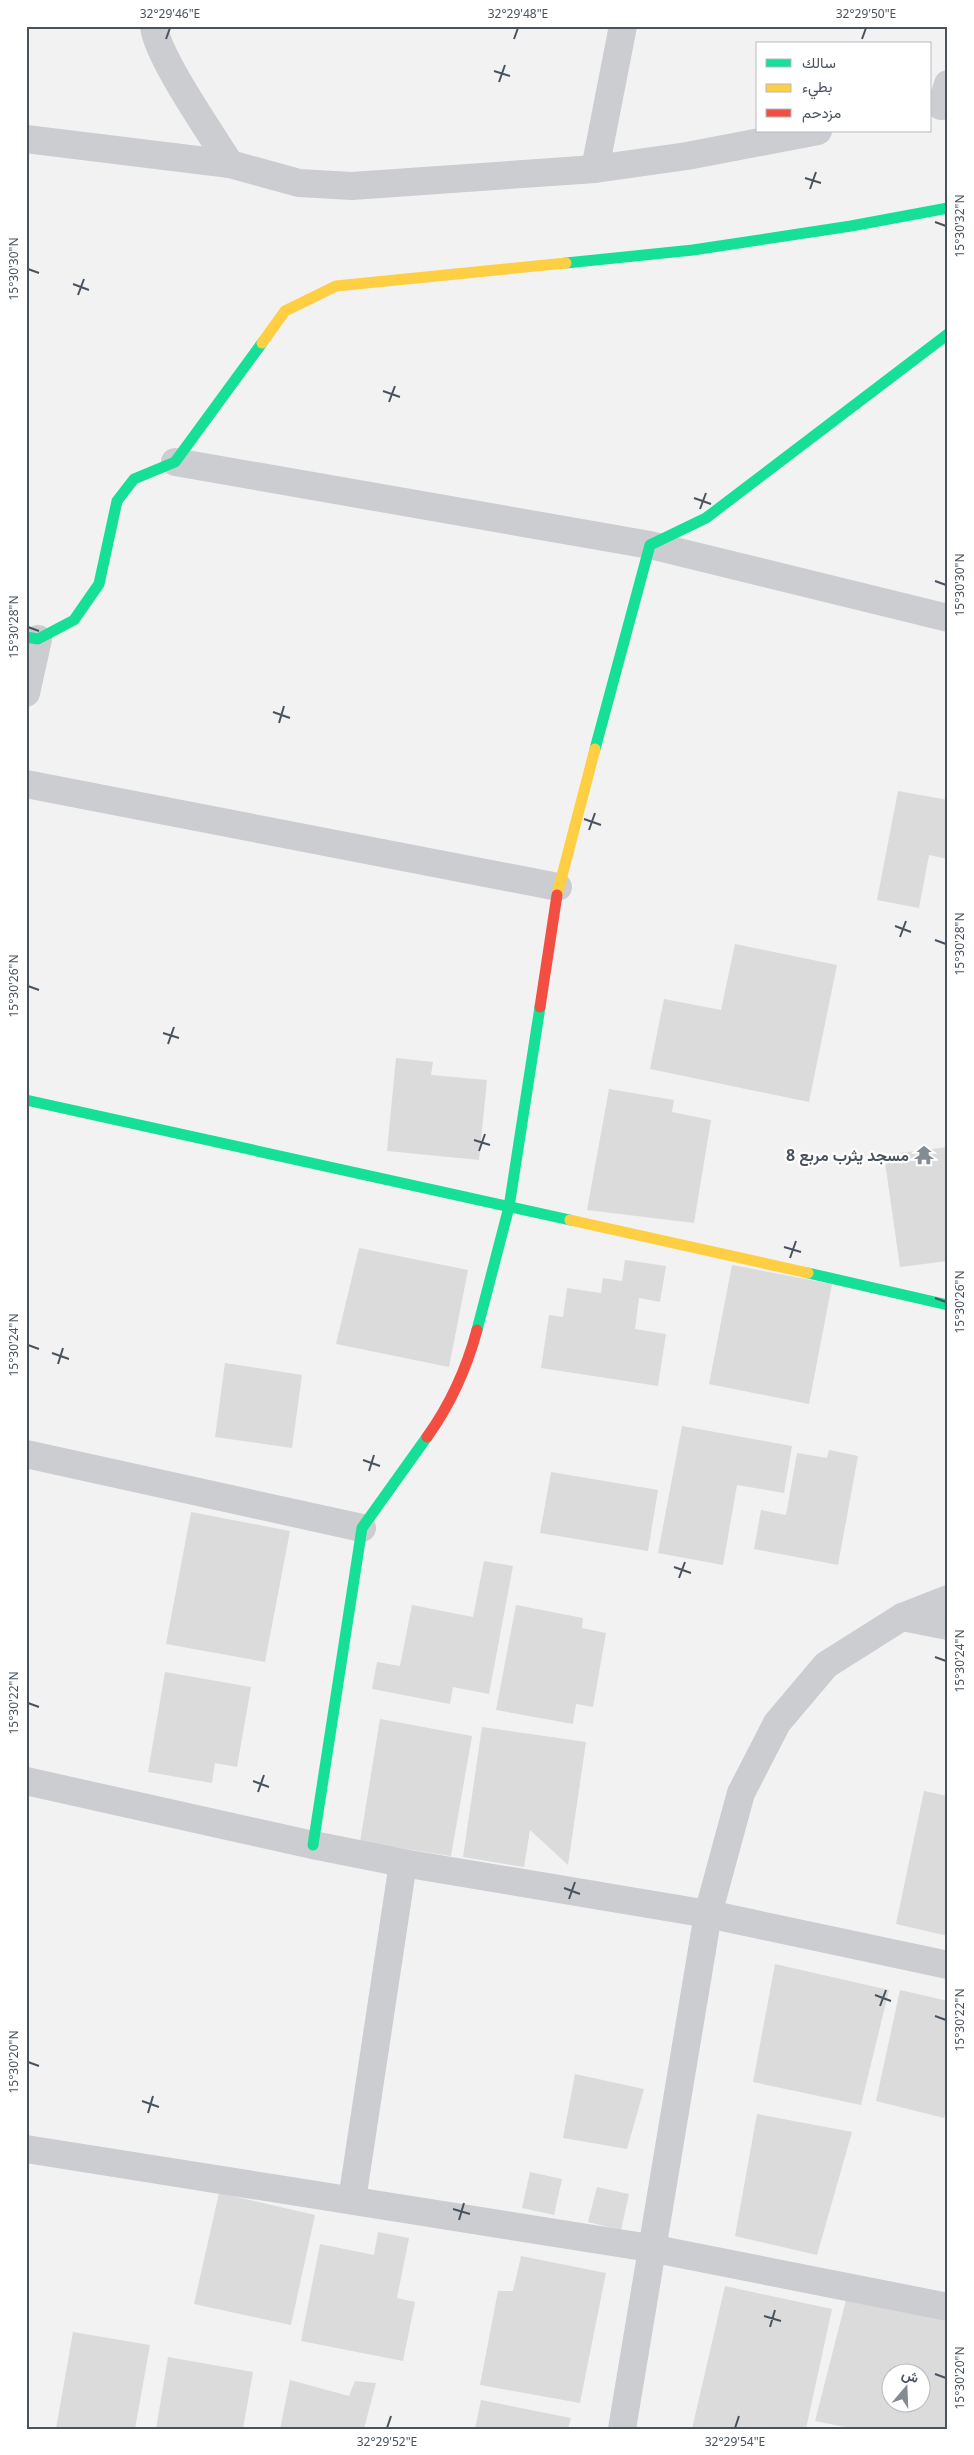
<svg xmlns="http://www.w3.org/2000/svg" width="974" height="2455" font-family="'Noto Sans',Vazirmatn,sans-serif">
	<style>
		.building { fill: #dbdbdc; fill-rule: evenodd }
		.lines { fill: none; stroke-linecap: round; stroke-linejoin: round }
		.street { stroke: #cbcdd0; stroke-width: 28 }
		.fast { stroke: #16e098; stroke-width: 11 }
		.slow { stroke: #ffcf43; stroke-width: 11 }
		.jam { stroke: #f24e42; stroke-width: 11 }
		.ticks { fill: none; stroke: #49535e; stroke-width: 2 }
		.labels { text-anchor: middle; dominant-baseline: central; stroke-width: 4.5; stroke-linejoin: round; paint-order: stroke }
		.poi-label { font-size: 16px; font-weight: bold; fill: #49535e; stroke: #fff; text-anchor: end }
		.neatline { fill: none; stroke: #49535e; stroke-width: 2 }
		.ticks-label { font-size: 12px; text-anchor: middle; fill: #49535e }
	</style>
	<rect width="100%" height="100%" fill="#f2f2f2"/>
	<g class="building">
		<polygon points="898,791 948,800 948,859 929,855 919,908 877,900"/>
		<polygon points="735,944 837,965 809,1102 650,1069 664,999 721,1010"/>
		<polygon points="396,1058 433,1062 431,1075 487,1080 479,1160 387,1151"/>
		<polygon points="609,1089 674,1100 672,1112 711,1120 694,1223 587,1210"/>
		<polygon points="948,1147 948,1261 900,1267 884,1155"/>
		<polygon points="359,1248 468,1270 449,1367 336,1344"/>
		<polygon points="625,1260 666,1266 660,1302 639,1298 635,1329 666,1334 658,1386 541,1368 549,1315 563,1317 567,1288 601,1293 603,1278 622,1281"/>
		<polygon points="732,1265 832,1284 809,1404 709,1384"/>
		<polygon points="225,1363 302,1375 292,1448 215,1437"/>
		<polygon points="682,1426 792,1446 784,1493 737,1485 723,1565 658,1553"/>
		<polygon points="829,1450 858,1456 838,1565 754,1549 761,1510 786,1515 797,1453 827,1458"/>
		<polygon points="551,1472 658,1490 648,1551 540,1533"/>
		<polygon points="191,1512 290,1531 265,1662 166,1644"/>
		<polygon points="484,1561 513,1566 489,1694 453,1687 450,1704 372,1689 377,1662 400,1666 412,1605 473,1617"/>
		<polygon points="516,1605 583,1618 582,1628 606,1633 593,1707 576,1704 573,1724 496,1710"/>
		<polygon points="165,1672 251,1687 237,1767 215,1763 212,1783 148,1772"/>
		<polygon points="380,1719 472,1736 451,1856 360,1842"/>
		<polygon points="482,1727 586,1742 568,1865 530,1830 524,1867 463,1857"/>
		<polygon points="924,1791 948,1796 948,1936 896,1924"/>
		<polygon points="775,1964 889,1990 861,2105 753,2082"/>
		<polygon points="900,1990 948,2001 948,2104 944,2118 876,2101"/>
		<polygon points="575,2074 644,2089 627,2149 563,2138"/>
		<polygon points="757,2114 852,2132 817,2255 735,2236"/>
		<polygon points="530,2172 562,2179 554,2215 522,2208"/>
		<polygon points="597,2187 629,2194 621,2230 588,2222"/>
		<polygon points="219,2193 315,2215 291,2325 194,2304"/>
		<polygon points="378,2232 409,2238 397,2298 415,2302 403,2361 301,2341 320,2244 374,2255"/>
		<polygon points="521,2256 606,2273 580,2403 480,2385 498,2291 513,2291"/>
		<polygon points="725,2286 832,2309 806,2429 692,2429"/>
		<path d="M847 2296 948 2317V2429H855L815 2421ZM892 2372H922V2402H892Z"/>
		<polygon points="73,2332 150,2345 135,2429 56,2429"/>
		<polygon points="168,2357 253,2372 243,2429 156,2429"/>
		<polygon points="290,2380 349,2396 355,2381 376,2383 364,2429 280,2429"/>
		<polygon points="481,2400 571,2418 568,2429 475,2429"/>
	</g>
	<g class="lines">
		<g class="street">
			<path d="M154 26C156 55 212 135 230 164"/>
			<polyline points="941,106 948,84"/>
			<polyline points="26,139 230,164 299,183 352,186 595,169 687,156 818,131"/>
			<polyline points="595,169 623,26"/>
			<polyline points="175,462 650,545 948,618"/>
			<polyline points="26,693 38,639"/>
			<polyline points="26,784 558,887"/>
			<polyline points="26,1454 362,1528"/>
			<polyline points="902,1617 948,1626"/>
			<polyline points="26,1781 313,1845 403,1863 708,1914 948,1965"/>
			<polyline points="26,2149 650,2248 948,2307"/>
			<polyline points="352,2200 403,1863"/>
			<polyline points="622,2429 708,1914 741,1793 777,1723 826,1665 902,1617 948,1599"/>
		</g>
		<g class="fast">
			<polyline points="566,263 693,250 851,226 948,208"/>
			<polyline points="26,637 38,639 74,620 99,584 117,501 134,479 175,462 262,343"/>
			<polyline points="595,749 650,545 706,518 948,334"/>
			<polyline points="26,1100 570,1220"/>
			<polyline points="808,1273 948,1305"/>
			<polyline points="477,1330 509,1207 540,1007"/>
			<polyline points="313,1845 362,1528 427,1437"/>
		</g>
		<g class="slow">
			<polyline points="262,343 285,311 336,286 566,263"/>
			<polyline points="557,895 595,749"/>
			<polyline points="570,1220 808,1273"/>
		</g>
		<g class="jam">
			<polyline points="540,1007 557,895"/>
			<path d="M427 1437C450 1405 467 1367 477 1330"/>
		</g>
	</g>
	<path class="ticks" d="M166 39 170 28M514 39 518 28M862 39 866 28M494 71 510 76M499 82 505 65M805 178 821 183M810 189 816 172M935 222 946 226M28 269 39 273M73 284 89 290M78 295 84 279M383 391 400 397M389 402 395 386M694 498 711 504M700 509 706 493M935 581 946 585M28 627 39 631M273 712 290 718M279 723 284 706M584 819 601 825M589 830 595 813M895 926 911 932M900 937 906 921M935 940 946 944M28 986 39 990M163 1033 179 1038M168 1044 174 1027M474 1140 490 1145M479 1151 485 1134M784 1247 801 1252M790 1258 796 1241M935 1298 946 1302M28 1345 39 1349M52 1353 69 1359M58 1364 63 1348M363 1460 380 1466M369 1471 374 1455M674 1567 691 1573M679 1578 685 1562M935 1657 946 1661M28 1703 39 1707M253 1781 269 1787M258 1792 264 1775M564 1888 580 1894M569 1899 575 1882M875 1995 891 2001M880 2006 886 1990M935 2016 946 2020M28 2062 39 2066M142 2101 159 2107M148 2113 153 2096M453 2209 470 2214M459 2220 464 2203M764 2316 781 2321M770 2327 775 2310M935 2374 946 2378M387 2428 391 2416M735 2428 739 2416"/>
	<defs>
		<symbol id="temple-bare" viewBox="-9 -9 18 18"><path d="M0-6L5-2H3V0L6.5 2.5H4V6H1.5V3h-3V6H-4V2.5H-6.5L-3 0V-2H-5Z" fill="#848b92" stroke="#fff" stroke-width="2.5" paint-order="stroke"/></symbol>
	</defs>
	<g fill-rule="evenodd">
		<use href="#temple-bare" x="910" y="1141" width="28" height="28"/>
	</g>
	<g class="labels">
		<g class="poi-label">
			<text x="909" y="1155">مسجد يثرب مربع 8</text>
		</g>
	</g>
	<rect width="974" height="2455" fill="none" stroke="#ffffff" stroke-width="55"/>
	<rect x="756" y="42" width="175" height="90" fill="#ffffff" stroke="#b6babf"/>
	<rect x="766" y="59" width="25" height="8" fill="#16e098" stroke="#b6babf"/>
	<text x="802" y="68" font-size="15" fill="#49535e">سالك</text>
	<rect x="766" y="84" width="25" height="8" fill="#ffcf43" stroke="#b6babf"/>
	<text x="802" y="92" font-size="15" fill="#49535e">بطيء</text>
	<rect x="766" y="109" width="25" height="8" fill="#f24e42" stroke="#b6babf"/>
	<text x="802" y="118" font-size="15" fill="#49535e">مزدحم</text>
	<g transform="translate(906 2388) rotate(19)"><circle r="24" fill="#ffffff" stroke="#b6babf"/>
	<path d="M0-4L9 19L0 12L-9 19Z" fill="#848b92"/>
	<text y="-8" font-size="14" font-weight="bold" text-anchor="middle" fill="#49535e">ش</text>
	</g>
	<rect x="28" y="28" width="918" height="2400" class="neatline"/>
	<g class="ticks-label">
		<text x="170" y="18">32°29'46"E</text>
		<text x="518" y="18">32°29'48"E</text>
		<text x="866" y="18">32°29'50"E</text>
		<text transform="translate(960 226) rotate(-90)" y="4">15°30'32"N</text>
		<text transform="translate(14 269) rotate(-90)" y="4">15°30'30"N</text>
		<text transform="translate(960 585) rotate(-90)" y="4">15°30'30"N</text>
		<text transform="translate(14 627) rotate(-90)" y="4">15°30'28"N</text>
		<text transform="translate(960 944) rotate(-90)" y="4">15°30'28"N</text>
		<text transform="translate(14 986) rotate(-90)" y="4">15°30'26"N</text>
		<text transform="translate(960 1302) rotate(-90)" y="4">15°30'26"N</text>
		<text transform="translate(14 1345) rotate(-90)" y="4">15°30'24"N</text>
		<text transform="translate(960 1661) rotate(-90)" y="4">15°30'24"N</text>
		<text transform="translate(14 1703) rotate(-90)" y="4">15°30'22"N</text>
		<text transform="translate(960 2020) rotate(-90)" y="4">15°30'22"N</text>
		<text transform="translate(14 2062) rotate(-90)" y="4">15°30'20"N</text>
		<text transform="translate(960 2378) rotate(-90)" y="4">15°30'20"N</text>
		<text x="387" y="2446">32°29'52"E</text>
		<text x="735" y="2446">32°29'54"E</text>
	</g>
</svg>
